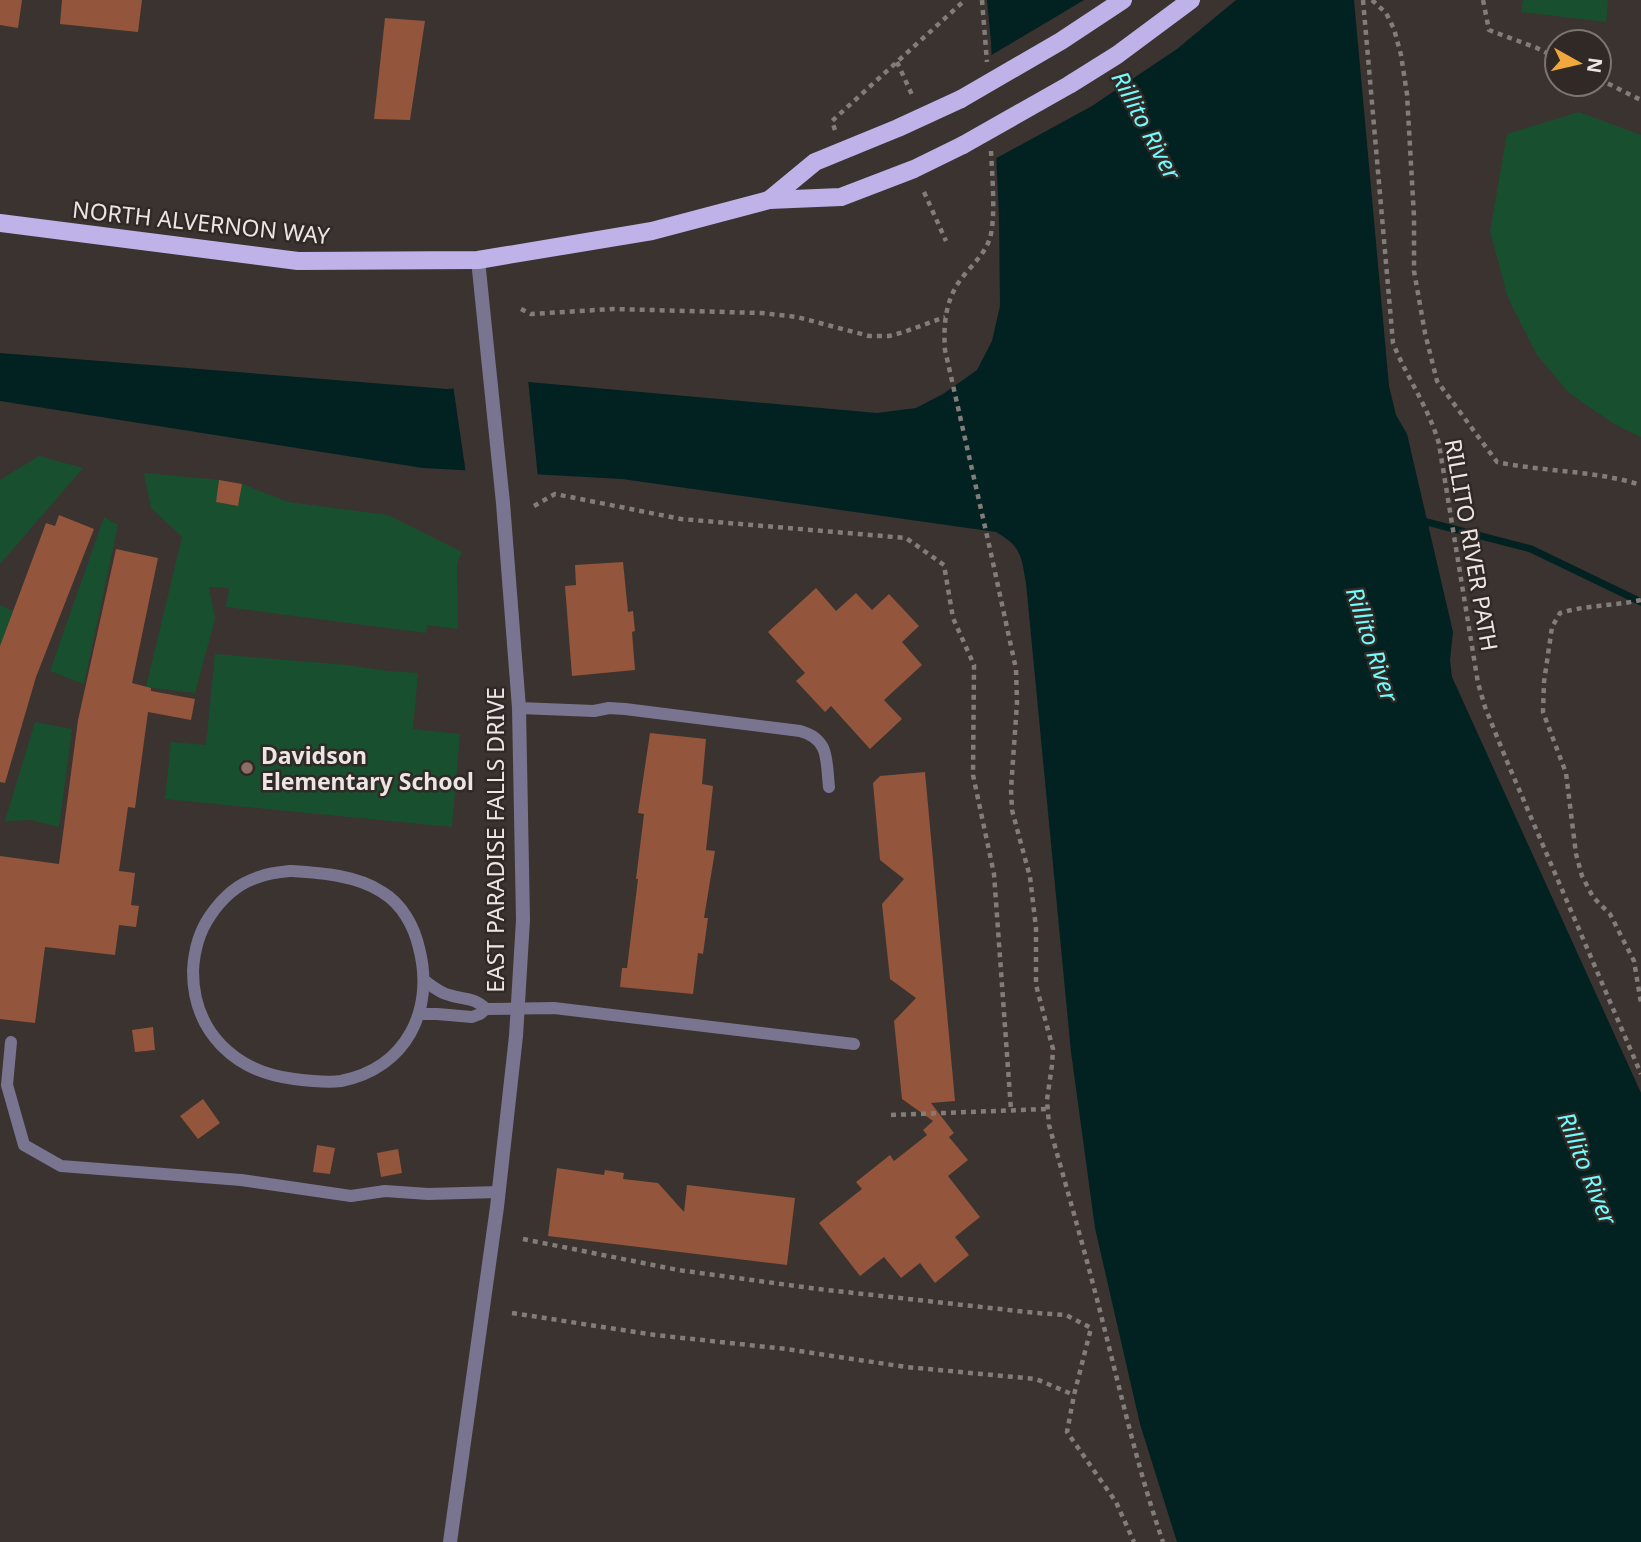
<svg xmlns="http://www.w3.org/2000/svg" width="1641" height="1542" font-family="'Noto Sans',sans-serif">
	<style>
		.green { fill: #18502f }
		.water { fill: #022121 }
		.pier { fill: #3a3330 }
		.lines { fill: none; stroke-linecap: round; stroke-linejoin: round }
		.stream { stroke: #022121; stroke-width: 7 }
		.building { fill: #93553b }
		.path { stroke: #837d7a; stroke-width: 4.5; stroke-dasharray: 5 5; stroke-linecap: butt }
		.service { stroke: #79748f; stroke-width: 12 }
		.minor { stroke: #79748f; stroke-width: 14 }
		.primary { stroke: #beb2e9; stroke-width: 18 }
		.primary-bridge { stroke: #beb2e9; stroke-width: 18 }
		.education-dot { fill: #8d6e63; stroke: #302926; stroke-width: 2.5 }
		.labels { text-anchor: middle; dominant-baseline: central; stroke-width: 5; stroke-linejoin: round; paint-order: stroke }
		.street-label { font-size: 23px; fill: #ebe6e4; stroke: #302926 }
		.poi-label { font-size: 23px; font-weight: bold; fill: #ebe6e4; stroke: #302926; text-anchor: start }
		.water-label { font-size: 24px; font-style: italic; fill: #71fdfd; stroke: #302926 }
	</style>
	<rect width="100%" height="100%" fill="#3a3330"/>
	<g class="green">
		<polygon points="1523,0 1608,0 1606,22 1521,12"/>
		<polygon points="1579,112 1641,135 1641,437 1614,424 1569,393 1537,355 1508,298 1490,231 1507,134"/>
		<polygon points="39,456 83,468 0,564 0,480"/>
		<polygon points="144,473 219,480 217,502 238,506 242,484 288,502 388,515 462,552 457,564 458,629 427,625 426,633 226,607 229,588 209,587 215,619 195,693 146,687 182,537 151,508"/>
		<polygon points="104,517 118,525 84,684 50,671"/>
		<polygon points="0,605 13,611 0,646"/>
		<polygon points="215,654 347,665 388,671 418,673 413,729 460,734 452,827 165,799 171,742 206,745"/>
		<polygon points="35,722 72,729 59,827 31,820 5,821"/>
	</g>
	<path class="water" d="M987 0H1354L1389 386 1396 415 1407 434 1453 632 1450 660 1452 677 1641 1093V1542H1177L1140 1424 1095 1228 1071 1052 1026 583C1021 556 1022 547 996 532L622 479 423 468 0 401V353L447 389 528 382 877 413 916 408 943 394 977 370 992 341 1000 306 999 217 991 42Z"/>
	<g class="pier">
		<polygon points="1084,0 1236,0 1177,49 1092,106 993,160 988,57"/>
		<polygon points="528,379 538,478 466,474 453,385"/>
	</g>
	<g class="lines">
		<polyline class="stream" points="1423,521 1531,549 1641,602"/>
	</g>
	<g class="building">
		<polygon points="0,0 22,0 18,28 0,25"/>
		<polygon points="62,0 142,0 138,32 60,24"/>
		<polygon points="385,18 425,21 410,120 374,119"/>
		<polygon points="219,480 242,484 238,506 216,502"/>
		<polygon points="59,515 94,529 36,677 5,783 0,782 0,646 46,523 55,526"/>
		<polygon points="116,549 158,558 132,683 151,688 151,691 195,699 191,720 148,712 135,808 128,807 119,871 135,873 131,905 139,906 136,927 119,925 115,955 45,947 35,1023 0,1019 0,856 59,864 78,720"/>
		<polygon points="623,562 628,612 633,611 635,631 632,632 635,670 572,676 565,586 576,585 575,565"/>
		<polygon points="816,588 836,611 856,593 872,610 889,594 919,626 902,642 922,665 884,700 902,719 870,749 831,706 825,712 796,681 805,673 768,632"/>
		<polygon points="650,733 706,739 702,784 713,786 706,850 715,851 704,918 708,918 703,954 698,953 693,994 620,987 622,968 627,968 638,879 636,879 644,814 638,813"/>
		<polygon points="925,772 955,1101 931,1103 954,1133 949,1137 968,1160 948,1176 980,1217 955,1237 969,1255 935,1283 920,1263 901,1278 884,1257 860,1276 819,1223 862,1189 856,1182 890,1155 894,1161 927,1135 923,1130 933,1121 902,1099 894,1021 916,998 890,979 882,904 904,879 880,860 873,783 880,776"/>
		<polygon points="153,1027 155,1050 135,1052 132,1030"/>
		<polygon points="203,1099 220,1123 198,1139 180,1116"/>
		<polygon points="317,1145 335,1148 330,1174 313,1172"/>
		<polygon points="398,1149 402,1173 381,1177 377,1153"/>
		<polygon points="557,1168 604,1175 605,1170 624,1173 623,1179 658,1183 684,1212 687,1185 795,1198 787,1265 548,1236"/>
	</g>
	<g class="lines">
		<g class="path">
			<polyline points="982,0 987,62"/>
			<path d="M1363 0 1393 343C1407 378 1429 408 1439 444L1478 683 1485 707 1506 759 1641 1074"/>
			<path d="M1372 0 1386 13 1394 29 1401 55 1407 94 1414 217V271L1425 333 1437 381 1497 462C1544 472 1594 470 1641 485"/>
			<polyline points="1483,0 1489,30 1537,48 1557,58"/>
			<polyline points="897,62 913,97"/>
			<polyline points="1599,79 1641,100"/>
			<polyline points="835,130 832,121 965,0"/>
			<path d="M991 151C992 174 996 217 990 238 985 253 975 262 965 274 946 296 943 322 945 350L990 549 1016 669 1017 703 1011 789 1012 810 1030 877 1036 928V985L1053 1049 1052 1065 1047 1100 1049 1125C1068 1193 1088 1262 1105 1331 1123 1402 1139 1473 1163 1542"/>
			<polyline points="924,192 946,241"/>
			<polyline points="521,309 531,314 613,309 762,313 797,317 869,336 889,336 904,332 945,317"/>
			<polyline points="534,506 555,494 681,519 906,538 944,565 953,618 974,665 973,775 994,874 1011,1110"/>
			<path d="M1641 600C1614 606 1586 605 1560 613L1552 627 1544 682 1543 712 1566 773 1576 854 1582 876 1593 897 1610 914 1634 961 1641 1003"/>
			<polyline points="891,1115 1047,1109"/>
			<polyline points="523,1239 678,1270 818,1289 1036,1313 1066,1315 1091,1328 1074,1395 1067,1432 1116,1502 1134,1542"/>
			<polyline points="512,1313 655,1335 786,1349 906,1367 1036,1379 1074,1395"/>
		</g>
		<g class="service">
			<path d="M519 708 594 711 609 708 625 709 800 731C830 739 826 761 829 787"/>
			<path d="M290 871C321 873 356 875 382 892 402 904 414 926 419 948 435 1009 407 1068 341 1081 326 1083 310 1081 294 1079 235 1072 193 1032 193 971 194 951 199 932 210 916 222 898 239 883 259 877 269 873 279 872 290 871Z"/>
			<path d="M425 981C432 986 440 993 449 995 465 1000 474 997 486 1009"/>
			<polyline points="420,1014 437,1014 472,1017 480,1014 486,1009 554,1008 854,1044"/>
			<polyline points="11,1042 7,1085 24,1145 61,1166 241,1180 351,1196 385,1191 428,1194 499,1192"/>
		</g>
		<polyline class="minor" points="450,1542 497,1207 516,1036 523,920 519,708 503,503 478,260"/>
		<g class="primary">
			<polyline points="769,200 815,162 898,128 961,99"/>
			<polyline points="0,223 298,261 478,260 652,231 769,200 841,197 914,169 963,145"/>
		</g>
		<g class="primary-bridge">
			<polyline points="961,99 1061,41 1123,0"/>
			<polyline points="963,145 1069,85 1117,55 1191,0"/>
		</g>
	</g>
	<circle class="education-dot" cx="247" cy="768" r="7"/>
	<g class="labels">
		<g class="street-label">
			<text transform="translate(201 222) rotate(6)">NORTH ALVERNON WAY</text>
			<text transform="translate(1472 545) rotate(80)">RILLITO RIVER PATH</text>
			<text transform="translate(495 840) rotate(-90)">EAST PARADISE FALLS DRIVE</text>
		</g>
		<g class="poi-label">
			<text x="261" y="755">Davidson<tspan x="261" dy="26">Elementary School</tspan></text>
		</g>
		<g class="water-label">
			<text transform="translate(1147 125) rotate(62)">Rillito River</text>
			<text transform="translate(1373 644) rotate(72)">Rillito River</text>
			<text transform="translate(1588 1168) rotate(68)">Rillito River</text>
		</g>
	</g>
	<g transform="translate(1578 63) rotate(98)"><circle r="33" fill="#302926" stroke="#7b7572" stroke-width="2"/>
	<path d="M0-5L12 26L0 18L-12 26Z" fill="#efa73e"/>
	<text y="-10" font-size="19" font-weight="bold" text-anchor="middle" fill="#ebe6e4">N</text>
	</g>
</svg>
